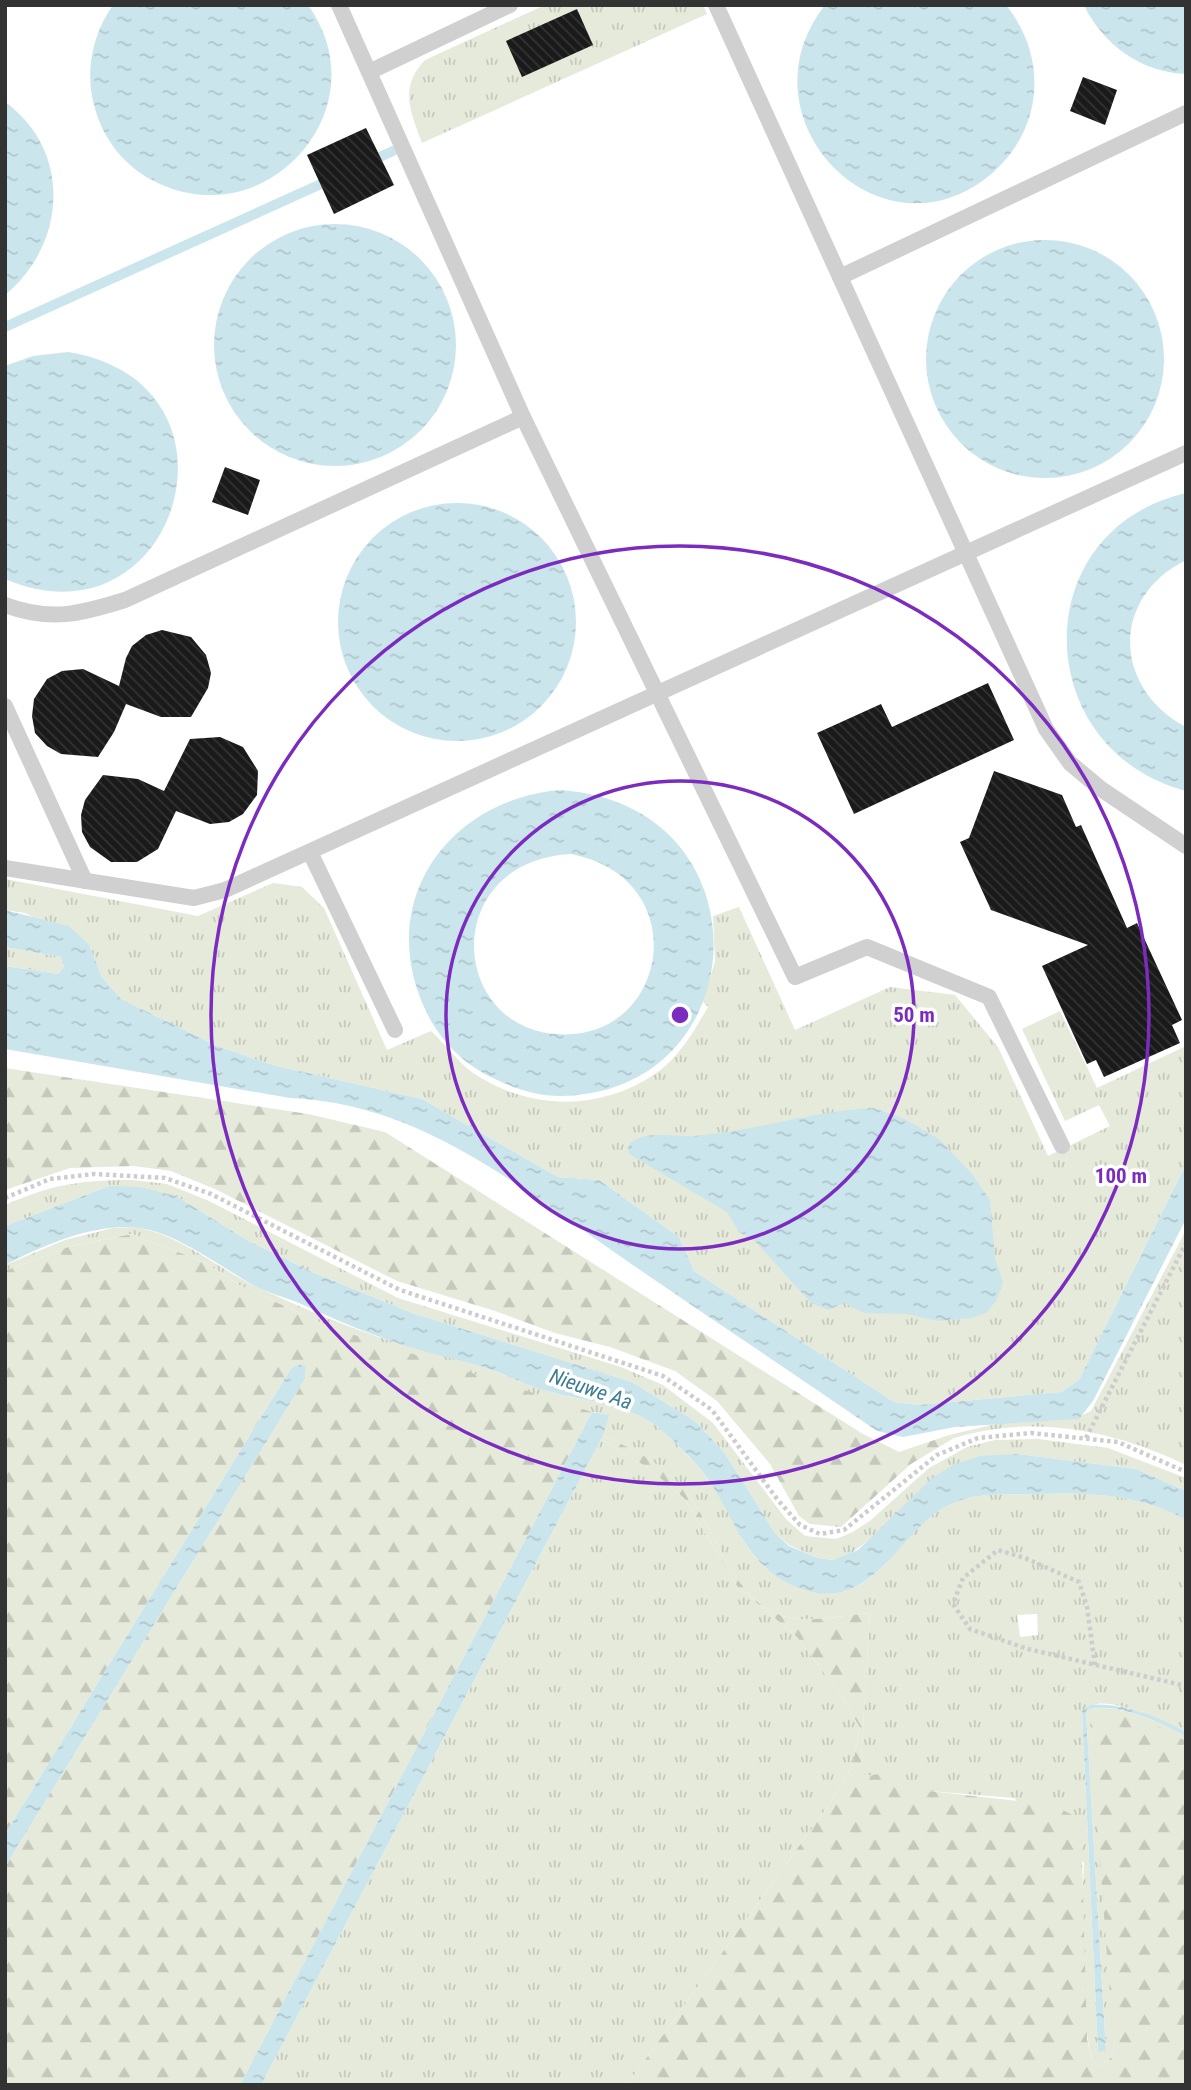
<svg xmlns="http://www.w3.org/2000/svg" width="1191" height="2090" font-family="'Roboto Condensed',sans-serif">
	<style>
		.grass { fill: url(#grass-tufts); fill-rule: evenodd }
		.forest { fill: url(#forest-firs) }
		.water { fill: url(#water-ripples); fill-rule: evenodd }
		.lines { fill: none; stroke-linecap: round; stroke-linejoin: round }
		.stream { stroke: #cbe5ec; stroke-width: 10 }
		.building { fill: url(#building-back-hatch) }
		.path { stroke: #cdcdcd; stroke-width: 4.5; stroke-dasharray: 3.5 3.5; stroke-linecap: butt }
		.lane { stroke: #d0d0d0; stroke-width: 16 }
		.ring { fill: none; stroke: #7b2cbf; stroke-width: 3.5 }
		.labels { text-anchor: middle; dominant-baseline: central; stroke-width: 7; stroke-linejoin: round; paint-order: stroke }
		.water-label { font-size: 21px; font-style: italic; fill: #3c7d91; stroke: #fff }
		.centre { fill: #7b2cbf; stroke: #fff; stroke-width: 3.5 }
		.ring-label { font-size: 21px; text-anchor: middle; font-weight: bold; fill: #7b2cbf; stroke: #fff; stroke-width: 7; stroke-linejoin: round; paint-order: stroke }
	</style>
	<defs>
		<pattern id="grass-tufts" width="24" height="20" patternUnits="userSpaceOnUse" patternTransform="scale(1.75)"><rect width="24" height="20" fill="#e5eadb"/><path d="M3 7l-1-3M5 7V3M7 7l1-3M15 17l-1-3M17 17v-4M19 17l1-3" fill="none" stroke="#c5c9bc"/></pattern>
		<pattern id="forest-firs" width="22" height="20" patternUnits="userSpaceOnUse" patternTransform="scale(1.75)"><rect width="22" height="20" fill="#e5eadb"/><path d="M5 1l3.5 6h-7zM16 11l3.5 6h-7z" fill="#c5c9bc"/></pattern>
		<pattern id="water-ripples" width="26" height="14" patternUnits="userSpaceOnUse" patternTransform="scale(1.75)"><rect width="26" height="14" fill="#cbe5ec"/><path d="M2 4q2-2 4 0t4 0M15 11q2-2 4 0t4 0" fill="none" stroke="#afc5cb"/></pattern>
		<pattern id="building-back-hatch" width="6" height="6" patternUnits="userSpaceOnUse" patternTransform="scale(1.75)"><rect width="6" height="6" fill="#1a1a1a"/><path d="M-1 5l2 2M0 0l6 6M5-1l2 2" fill="none" stroke="#333"/></pattern>
	</defs>
	<rect width="100%" height="100%" fill="#fff"/>
	<g class="grass">
		<path d="M545 5H703L707 14 422 143C410 111 399 87 425 60Z"/>
		<path d="M5 879 198 916 273 883 302 887 324 908 387 1050 431 1031C445 1044 458 1062 473 1073 528 1110 599 1112 655 1074 679 1058 694 1031 708 1007L703 1002 715 961 713 916 739 907 795 1030 890 987 955 995 998 1047 1048 1156 1110 1126 1099 1105 1065 1121 1022 1029 1060 1011 1097 1088 1186 1046V1164L1079 1380 1061 1392 918 1405 894 1402 694 1271 679 1237 599 1180 558 1177 422 1099 273 1065 217 1046 121 999 102 977 89 945 25 913 5 910Z"/>
		<polygon points="5,947 61,957 64,967 58,974 5,966"/>
		<path d="M133 1180 167 1184 209 1201 398 1298 621 1367 663 1385 713 1423 786 1519 805 1536 836 1539 853 1532 871 1520 929 1468 967 1447 995 1440 1038 1439 1108 1448 1186 1478V1491L1136 1469 1018 1454 874 1536 846 1557 833 1560 818 1558 789 1545 775 1533 724 1452 695 1421 632 1382 412 1313 312 1272 247 1240 176 1196 109 1186 5 1226V1205C52 1184 83 1180 133 1180Z"/>
		<path d="M113 1228C123 1228 134 1226 144 1229 186 1239 220 1270 259 1288 295 1305 347 1327 385 1339 418 1350 453 1357 486 1368 505 1375 524 1384 544 1390 585 1404 622 1398 659 1428 680 1446 703 1470 717 1493 740 1528 745 1562 788 1582 877 1621 887 1538 946 1506 975 1491 1004 1495 1036 1494 1087 1492 1140 1494 1186 1520V1732C1169 1722 1116 1700 1097 1704 1092 1705 1086 1709 1082 1711L1098 2052 1106 2050 1086 1711C1111 1700 1164 1723 1186 1737V1741L1134 1717 1090 1722 1113 2013 1114 2053 1107 2062 1099 2065 1092 2060C1077 1997 1081 1927 1084 1863L1014 1798 929 1791 890 1773 868 1776 854 1772 861 1762 870 1613C847 1615 823 1620 800 1619 738 1616 720 1538 690 1497 669 1468 635 1449 603 1436L608 1415 569 1407 330 1327 239 1285 206 1263 132 1234 71 1246 5 1271V1265L65 1240ZM1037 1614 1038 1635 1020 1637 1017 1615Z"/>
		<path d="M1186 1230V1465C1113 1430 1034 1414 954 1438L949 1435 996 1424 1074 1419 1091 1411Z"/>
		<polygon points="601,1440 647,1467 684,1498 737,1586 797,1637 843,1698 860,1728 852,1767 828,1806 627,2085 261,2085"/>
	</g>
	<g class="forest">
		<polygon points="5,1068 308,1114 385,1132 863,1434 899,1452 949,1435 954,1438 911,1464 841,1527 810,1524 799,1516 770,1464 717,1401 675,1371 610,1347 555,1333 495,1311 397,1281 215,1189 171,1171 134,1166 70,1168 5,1190"/>
		<polygon points="132,1234 206,1263 239,1285 330,1327 592,1412 240,2085 5,2085 5,1867 305,1379 290,1370 5,1834 5,1271 71,1246"/>
		<path d="M603 1436C635 1449 670 1468 690 1497 720 1538 738 1616 800 1619 823 1620 848 1615 870 1613L861 1762 855 1772 868 1776 890 1772 929 1791 1054 1805 1081 1820 1087 2039 1092 2060 1099 2065 1107 2062 1114 2053 1090 1722 1099 1710C1131 1712 1159 1726 1186 1741V2085H627L828 1806 852 1767 860 1728 843 1698 797 1637 737 1586 684 1498 647 1467 601 1440Z"/>
	</g>
	<g class="water">
		<path d="M113 5H308C383 109 264 240 152 180 125 166 105 141 96 112 84 76 91 36 113 5Z"/>
		<path d="M825 5H1006C1031 36 1041 76 1030 115 1022 141 1007 162 985 179 874 262 738 115 825 5Z"/>
		<path d="M1084 5H1186V74C1142 73 1102 44 1084 5Z"/>
		<path d="M5 102C73 151 66 245 5 295Z"/>
		<circle cx="335" cy="345" r="121"/>
		<circle cx="1045" cy="359" r="119"/>
		<path d="M68 352C259 383 177 653 5 579V366L33 356Z"/>
		<path d="M1186 493V560C1110 598 1113 688 1186 727V791C1029 749 1025 530 1186 493Z"/>
		<circle cx="457" cy="622" r="119"/>
		<path d="M561 790C771 805 758 1093 561 1096 537 1096 516 1089 495 1079 464 1065 439 1040 425 1009 375 902 448 799 561 790ZM571 854C697 878 669 1044 555 1034 448 1025 441 861 571 854Z"/>
		<path d="M5 910 69 926 89 945 102 977 121 999 217 1046 273 1065 422 1099 558 1177 599 1180 679 1237 694 1271 894 1402 918 1405 1061 1392 1079 1380 1186 1164V1219L1093 1401 1079 1419 955 1427 903 1437 877 1431C794 1374 710 1318 627 1261 523 1190 422 1103 290 1098L5 1049V966L58 974 64 967 61 957 5 947Z"/>
		<path d="M873 1108 903 1118 939 1139 972 1174 990 1200 995 1258 1003 1282 996 1301 986 1313 971 1318 938 1321 906 1314 864 1313 844 1303 828 1310 811 1303 755 1241 739 1232 727 1212 629 1154 628 1146C640 1129 676 1137 695 1136 755 1131 813 1111 873 1108Z"/>
		<path d="M109 1186 139 1187 176 1196 247 1240 312 1272 412 1313 632 1382 695 1421 724 1452 775 1533 789 1546 818 1558 833 1560 858 1550 932 1478 953 1465 980 1456 1018 1454 1136 1469 1186 1491V1520C1140 1494 1087 1492 1035 1494 1002 1495 973 1491 943 1508 900 1533 874 1605 813 1592 757 1579 743 1539 718 1495 705 1471 681 1447 660 1429 626 1401 587 1403 547 1391 525 1385 505 1374 483 1367 449 1357 413 1350 380 1337 352 1327 325 1315 299 1303 284 1297 268 1293 255 1286 222 1268 177 1233 140 1228 96 1222 44 1245 5 1265V1226Z"/>
		<polygon points="299,1364 305,1367 305,1379 5,1867 5,1834 290,1370"/>
		<polygon points="592,1412 609,1415 603,1436 261,2085 240,2085"/>
		<path d="M1090 1705C1119 1701 1161 1717 1186 1732V1737C1164 1723 1110 1699 1086 1711L1106 2051 1098 2052 1082 1711Z"/>
	</g>
	<g class="lines">
		<g class="stream">
			<polyline points="371,161 393,151"/>
			<polyline points="5,327 332,179"/>
		</g>
	</g>
	<g class="building">
		<polygon points="577,9 593,45 522,77 506,41"/>
		<polygon points="1083,77 1117,90 1105,125 1070,111"/>
		<polygon points="366,128 394,185 334,214 307,155"/>
		<polygon points="225,467 260,480 248,515 212,502"/>
		<polygon points="162,630 191,637 206,655 211,673 208,688 191,717 161,717 126,704 114,732 98,757 61,754 47,746 35,733 32,716 34,699 47,679 62,671 83,669 119,686 126,658 132,646 146,635"/>
		<polygon points="988,683 1014,740 854,814 817,733 881,704 892,727"/>
		<polygon points="220,737 243,747 258,771 257,795 243,814 229,822 210,824 176,811 158,849 137,862 111,862 90,847 82,832 81,815 85,800 103,775 138,779 164,791 190,739"/>
		<polygon points="994,771 1062,795 1076,827 1081,825 1127,928 1137,923 1182,1020 1172,1025 1180,1043 1104,1077 1096,1060 1087,1064 1042,966 1088,945 991,910 960,842 969,838"/>
	</g>
	<g class="lines">
		<g class="path">
			<polyline points="5,1198 50,1179 94,1174 165,1178 211,1194 400,1290 663,1376 712,1410 777,1499 800,1525 820,1534 844,1530 937,1455 978,1438 1031,1433 1118,1442 1186,1472"/>
			<polyline points="1086,1438 1186,1243"/>
			<polyline points="1095,1665 1087,1607 1079,1582 1025,1558 998,1550 963,1578 953,1604 970,1629 1028,1649 1186,1686"/>
		</g>
		<g class="lane">
			<polyline points="339,5 523,417 795,977 867,947 989,997 1062,1146"/>
			<polyline points="716,5 1046,729 1070,763 1101,789 1186,846"/>
			<polyline points="369,72 510,5"/>
			<polyline points="840,277 1186,113"/>
			<path d="M5 605C51 622 80 614 125 600L523 417"/>
			<polyline points="5,706 85,881"/>
			<polyline points="310,852 395,1030"/>
			<polyline points="5,868 194,898 225,890 1186,453"/>
		</g>
	</g>
	<g class="ring">
		<circle cx="680" cy="1015" r="234"/>
		<circle cx="680" cy="1015" r="469"/>
	</g>
	<g class="labels">
		<g class="water-label">
			<text transform="translate(591 1389) rotate(19)">Nieuwe Aa</text>
		</g>
	</g>
	<circle cx="680" cy="1015" r="10" class="centre"/>
	<g class="ring-label">
		<text x="914" y="1022">50 m</text>
		<text x="1121" y="1183">100 m</text>
	</g>
	<rect width="1191" height="2090" fill="none" stroke="#333333" stroke-width="14"/>
</svg>
